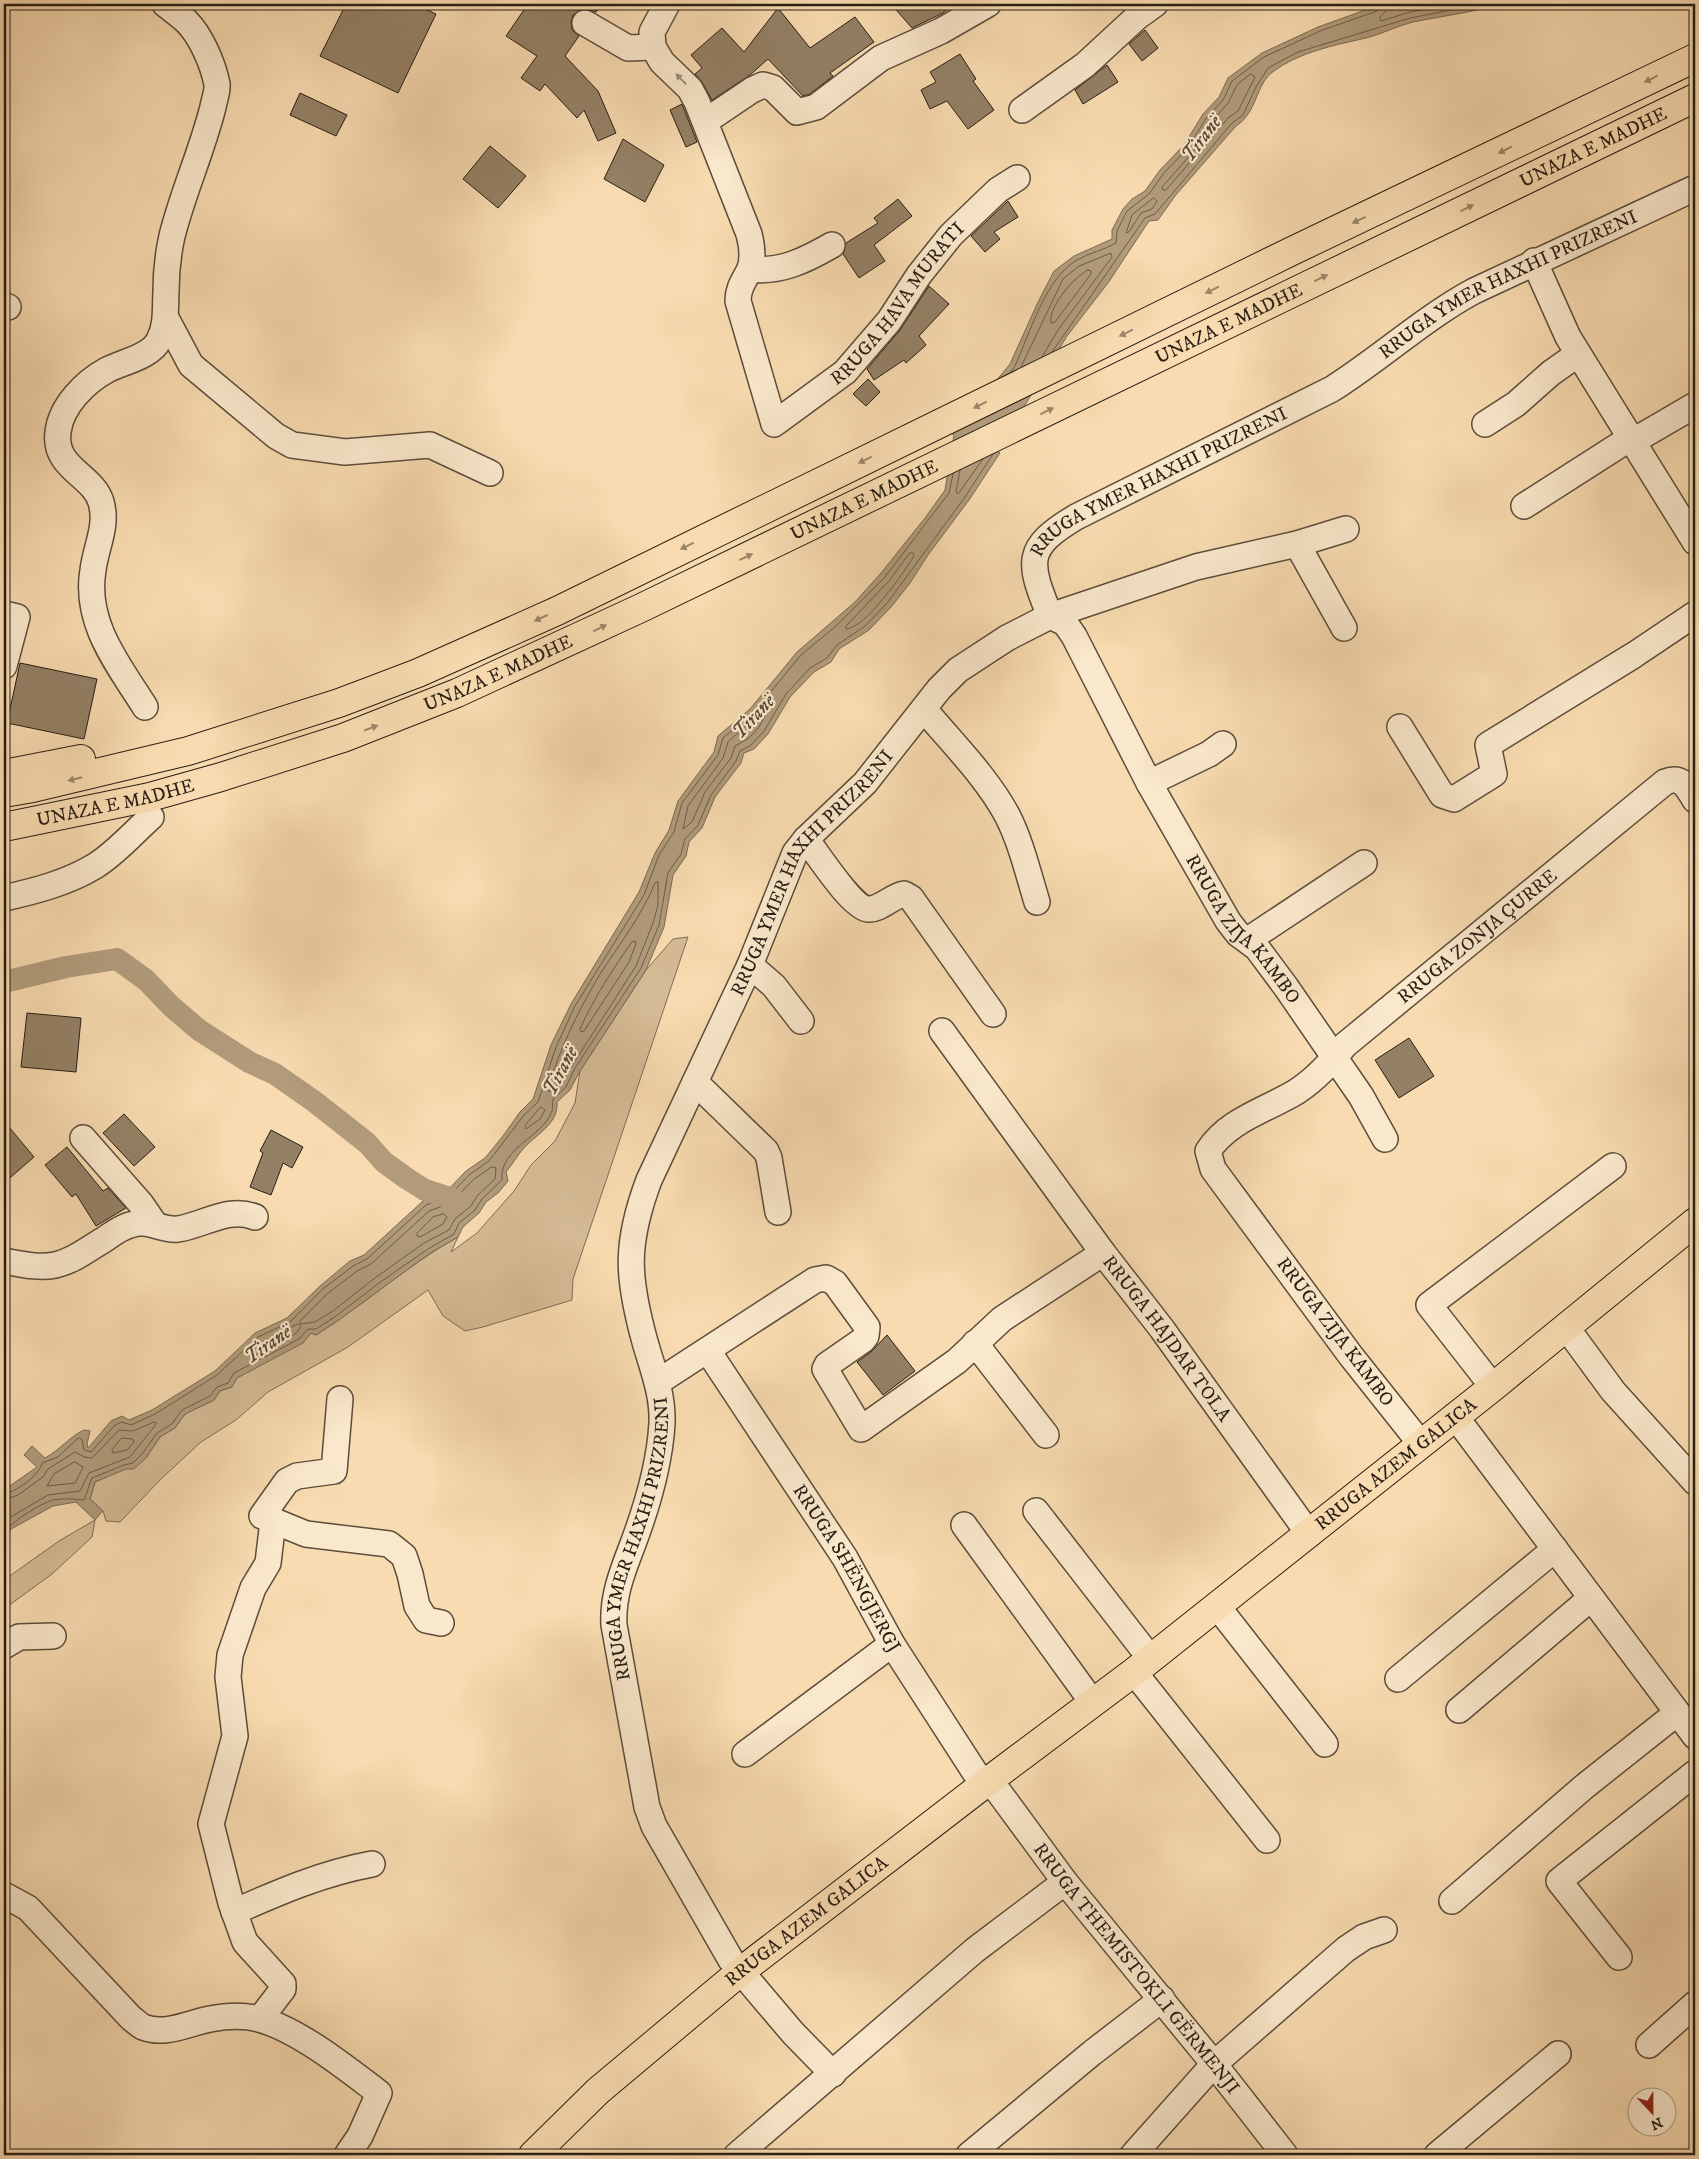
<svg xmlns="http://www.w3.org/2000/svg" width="1699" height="2159" font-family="'IM FELL DW Pica',serif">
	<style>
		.green { fill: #d5bb95; stroke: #7e6c54 }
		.water { fill: #b19b7b; stroke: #7a6952 }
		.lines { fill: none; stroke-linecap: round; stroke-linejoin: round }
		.shore { stroke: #6c5c48; stroke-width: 1 }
		.canal { stroke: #b19b7b; stroke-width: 22 }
		.building { fill: #948065; stroke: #281e14 }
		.minor-casing { stroke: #5c4d3b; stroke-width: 28 }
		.major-casing { stroke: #281e14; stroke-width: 30 }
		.highway-casing { stroke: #281e14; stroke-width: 30 }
		.minor { stroke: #fae8cc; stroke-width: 25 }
		.major { stroke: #f8dbb0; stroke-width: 28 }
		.highway { stroke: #f8dbb0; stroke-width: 28 }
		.oneway { fill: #9c8d79 }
		.oneway2 { fill: #9a866a }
		.labels { text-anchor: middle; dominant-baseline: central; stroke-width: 4.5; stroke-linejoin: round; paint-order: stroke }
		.street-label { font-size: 19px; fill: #281e14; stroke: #fae8cc }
		.water-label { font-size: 20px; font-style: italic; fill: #584a38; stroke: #fae8cc }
	</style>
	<rect width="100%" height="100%" fill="#f8dbb0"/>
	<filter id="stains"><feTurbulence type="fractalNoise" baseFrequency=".004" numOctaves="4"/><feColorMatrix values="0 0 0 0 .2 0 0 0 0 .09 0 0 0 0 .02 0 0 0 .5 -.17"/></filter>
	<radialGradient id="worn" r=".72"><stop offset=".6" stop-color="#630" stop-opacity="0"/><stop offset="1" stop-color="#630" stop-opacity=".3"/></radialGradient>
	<g class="green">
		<path d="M688 937 573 1279 572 1300 483 1327 465 1331 443 1316 428 1290 348 1347 268 1392 236 1420 201 1442 161 1479 120 1522 106 1521 103 1511 90 1499 95 1482 146 1458 160 1437 175 1428 185 1414 214 1400 220 1391 232 1387 236 1378 302 1343 311 1333 316 1335C365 1304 408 1265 458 1237L451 1252 477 1233 514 1191 531 1165 555 1141 575 1103 580 1071 646 970 673 939Z"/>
		<polygon points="95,1520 92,1537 52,1574 4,1609 4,1580 59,1541"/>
	</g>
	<path class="water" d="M1382 4H1502C1473 12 1443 16 1413 22 1397 26 1382 34 1366 38 1335 45 1300 52 1274 71 1255 84 1258 112 1236 126L1175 196 1158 220 1149 221 1108 283 1067 336 997 451 1000 453 969 500 928 555 910 583 892 606 869 630 839 649 831 662 814 672 790 697 768 734 754 749 744 753 741 763 715 797 702 828 689 842 686 856 673 875 664 927 646 970 580 1071 570 1090 557 1102C559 1124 536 1134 523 1149 517 1156 512 1165 506 1172L508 1181 498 1193 486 1202 479 1213 463 1227 458 1237 430 1253 339 1320 316 1335 311 1333 303 1343 237 1378 232 1387 220 1391 214 1400 185 1414 175 1428 160 1437 146 1458 134 1469H126L95 1482 90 1499 103 1511 95 1520 76 1502 53 1506 11 1529 4 1543V1490L37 1467 24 1455 32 1446 45 1458C60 1450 69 1437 84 1430L90 1431 87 1444 88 1448 111 1421 122 1416 129 1420 152 1410 215 1371 255 1333 287 1318 320 1286 350 1261 364 1255 423 1201 444 1194 466 1171 485 1158 503 1136 520 1112 533 1099 551 1045 571 1004 639 892 655 853 669 830 678 801 714 752 718 736 750 709 797 652 855 602 881 573 925 518 945 490 954 435 942 427 959 426 1010 364 1038 302 1054 271 1074 256 1112 239V230L1123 209 1132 199 1145 191 1160 170 1184 145 1203 114 1219 97 1228 78 1262 53 1318 27Z"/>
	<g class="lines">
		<g class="shore">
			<polyline points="1387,4 1386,11 1380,17 1381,21 1410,12 1456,4"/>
			<polygon points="1251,74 1255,77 1238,111 1228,118 1166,190 1163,190 1162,187 1193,152 1212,121 1228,103 1237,85"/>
			<polygon points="1154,198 1157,201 1152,209 1141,213 1129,232 1126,233 1132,215"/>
			<path d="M1088 270 1091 271V274L1055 322 1051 323C1048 307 1074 277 1088 270Z"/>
			<polyline points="1052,352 1145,218 1155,214 1232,123 1243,115 1256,87 1268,68 1298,52 1410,18 1483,4"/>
			<polyline points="1021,367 1063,279 1079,266 1111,253 1112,257 1058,330 1042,357"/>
			<path d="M1010 373 1015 366C1030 333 1045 279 1077 260 1089 253 1104 250 1116 243L1117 231 1127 211 1149 194 1164 173 1187 149 1207 117 1223 100 1232 81 1264 57 1320 31 1377 11 1381 4"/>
			<polyline points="960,470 956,492 958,494 983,459"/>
			<path d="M910 553H913L914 556C903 573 866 628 846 629V626L889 581Z"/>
			<polygon points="761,713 765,716 759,727 748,739 735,746 731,758 705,792 692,822 683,829 688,806 723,758 728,742"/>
			<path d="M658 882V905L653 923 636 966 561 1083 549 1092C546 1085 552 1075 555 1067 567 1034 583 1002 602 971 621 942 642 915 655 883Z"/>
			<path d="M635 941 636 944 629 962 584 1031 581 1032 580 1029C594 998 612 970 632 942Z"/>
			<polygon points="541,1107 545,1110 540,1119 526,1129 525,1126"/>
			<polygon points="492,1167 496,1168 495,1179 478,1195 471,1206 455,1219 449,1230 424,1243 375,1278 333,1311 315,1322 300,1324 300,1321 327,1294 357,1271 371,1264 429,1211 451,1203 473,1180"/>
			<polygon points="444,1214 447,1217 443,1224 420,1237 417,1236 417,1233 433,1217"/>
			<polygon points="298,1324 301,1327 295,1334 252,1357 249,1356 249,1353 261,1343"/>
			<polygon points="122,1438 133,1439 134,1442 127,1450 113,1453 112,1450"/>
			<polygon points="75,1462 83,1467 75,1483 47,1486 54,1474"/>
			<path d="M4 1494C16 1492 40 1475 42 1463L58 1457 78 1438 82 1439 84 1450 91 1452 115 1425 122 1422 131 1425 155 1414 217 1375 258 1337 290 1322 323 1289 353 1266 367 1259 426 1205 447 1198 469 1175 489 1161 524 1115 538 1102 556 1047 575 1006 644 895 659 855 674 832 682 803 718 755 723 738 754 712 801 655 836 626 885 577 949 493 953 474"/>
			<polyline points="4,1500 18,1495 43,1477 48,1469 75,1452 84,1457 92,1458 119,1430 133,1431 154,1422 157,1423 130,1457 89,1473 80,1491 48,1495 4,1521"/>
			<path d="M4 1533C9 1523 41 1503 53 1500 66 1498 73 1499 84 1500L92 1478 124 1465 133 1463 142 1454 157 1433 172 1424 182 1410 210 1396 217 1387 228 1383 234 1373 299 1339 308 1329H316L336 1316 379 1283 428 1249 454 1234 459 1223 475 1210 482 1199 502 1180C499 1148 543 1137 552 1111 553 1108 552 1103 553 1099L566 1087 575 1068 641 968 659 925 668 873 681 854 685 839 698 825 711 795 736 761 740 751 751 745 764 731 786 694 810 668 827 658 837 645 865 626 888 602 965 497 993 454"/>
		</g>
		<polyline class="canal" points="4,982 66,967 117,959 146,980 171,1006 199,1030 249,1062 275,1074 315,1102 367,1143 384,1162 406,1178 425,1190 453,1199"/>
	</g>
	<g class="building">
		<polygon points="346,4 414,4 436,14 398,93 320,56"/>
		<polygon points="528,4 602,4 596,12 585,9 573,15 571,22 572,30 579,36 565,56 598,91 616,133 598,141 584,110 577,118 545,84 540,91 521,78 537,56 506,36"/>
		<polygon points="891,4 954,4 943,13 912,28"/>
		<polygon points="778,8 810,48 855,17 874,42 830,73 833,76 810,94 803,96 768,59 750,75 712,100 702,82 695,74 702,68 691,55 722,28 744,52"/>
		<polygon points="1145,30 1158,48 1142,61 1129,44"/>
		<polygon points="960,54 976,79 973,81 994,110 968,129 947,101 930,109 921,90 936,82 930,72"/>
		<polygon points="1107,65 1118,82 1083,104 1075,90"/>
		<polygon points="300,93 347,115 336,136 290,115"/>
		<polygon points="682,104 697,142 686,147 670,110"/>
		<polygon points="623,139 664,165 645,202 604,179"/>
		<polygon points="490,146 526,176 498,208 463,179"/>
		<polygon points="898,199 912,216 874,245 885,261 859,278 843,254 846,243 878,223 874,218"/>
		<polygon points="1008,201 1018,217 994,232 1000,239 985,252 971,236"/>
		<polygon points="929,286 949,304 919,336 926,345 906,363 904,360 874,380 867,369 900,330"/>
		<polygon points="868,379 880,392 866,406 853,394"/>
		<polygon points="20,663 97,679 84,739 7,723"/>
		<polygon points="27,1013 81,1018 76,1072 21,1067"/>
		<polygon points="1409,1038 1434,1076 1399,1098 1375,1060"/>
		<polygon points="124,1114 155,1147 134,1166 103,1133"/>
		<polygon points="4,1121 34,1157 4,1183"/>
		<polygon points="271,1130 303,1147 292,1168 283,1163 271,1195 250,1187 263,1153 260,1151"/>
		<polygon points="67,1147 103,1191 108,1188 126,1208 96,1226 76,1194 72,1197 45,1165"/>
		<polygon points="887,1335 915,1371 883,1395 857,1362 871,1352"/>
	</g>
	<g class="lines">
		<defs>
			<g id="minor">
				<path id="s1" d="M667 4 652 32 653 47 662 62 690 89 697 102 749 234C752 246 754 260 749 271 743 282 738 289 738 301L774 424 845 372 889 321 919 275 951 235 998 190 1017 178"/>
				<polyline points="585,23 628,48 653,47"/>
				<polyline points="1022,110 1085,65 1137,17 1155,4"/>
				<polyline points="706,121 752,90 763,85 773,88 797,112 816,107 881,58 941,31 988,4"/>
				<polyline points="1534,261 1568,337 1695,542"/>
				<path d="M750 269C780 273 806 260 832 245"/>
				<polyline points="4,306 8,307"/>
				<polyline points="166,318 191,365 276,436 292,445 345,452 430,445 490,473"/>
				<polyline points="1485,424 1516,404 1551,373 1578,354"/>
				<polyline points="1524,506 1621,444 1642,436 1695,405"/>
				<polyline points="1297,544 1344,628"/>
				<polyline points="4,614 17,617 4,666"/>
				<path id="s2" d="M1050 616C1028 562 1024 548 1076 517L1332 389C1381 358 1424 318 1474 291L1695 188"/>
				<path id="s3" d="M1050 616 1065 623 1074 636 1149 783 1228 921 1238 934 1257 948 1286 987 1361 1096 1385 1139"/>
				<path d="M145 707C118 664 84 623 93 570 96 546 108 526 101 502 93 475 53 468 58 432 61 406 85 382 107 370 122 362 151 357 159 340 167 325 165 309 166 292 166 273 168 254 172 236 183 192 202 151 213 107 214 100 218 91 217 84 213 64 201 36 187 22 180 15 172 10 165 4"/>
				<path d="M924 709C952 743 986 776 1007 815 1021 842 1028 873 1037 902"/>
				<polyline points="1400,727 1442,795 1454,799 1494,774 1488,745 1634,655 1695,614"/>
				<polyline points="1149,783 1209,754 1223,744"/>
				<path d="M806 839C817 853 852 908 868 909 880 910 892 896 904 894L911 898 993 1014"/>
				<path d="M4 898C35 891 67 883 95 866 116 853 133 833 151 817"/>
				<polyline points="1248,940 1364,863"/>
				<polyline points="750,965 774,986 801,1021"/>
				<path id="s4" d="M942 1031 1103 1253 1162 1329 1309 1534"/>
				<polyline points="695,1082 766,1151 769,1158 778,1212"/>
				<polyline points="83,1138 141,1204 154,1223"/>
				<path d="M4 1261C52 1271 60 1268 100 1242 110 1236 119 1228 130 1225 148 1218 161 1231 178 1229 204 1225 229 1206 255 1217"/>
				<polyline points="1566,1327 1613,1391 1695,1482"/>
				<polyline points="975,1343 1046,1435"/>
				<path id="s5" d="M708 1351 845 1558 892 1644 976 1774 998 1791 1065 1882 1214 2064 1285 2155"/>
				<polyline points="658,1382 815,1280 826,1278 835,1283 867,1327 866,1336 863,1340 827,1365 825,1369 861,1429 957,1361 1002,1319 1103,1253"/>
				<polyline points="1493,1387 1429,1305 1613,1166"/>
				<polyline points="340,1399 334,1471 297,1476 287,1481 262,1516 306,1534 389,1544 404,1556 410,1574 417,1606 426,1620 441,1623"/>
				<polyline points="1455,1416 1695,1736"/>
				<path id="s6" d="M1421 1444 1351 1356 1213 1169 1208 1151C1228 1120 1266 1110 1296 1092 1316 1079 1330 1063 1345 1045L1665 782C1682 775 1687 787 1695 800"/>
				<polyline points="1036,1511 1150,1658"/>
				<polyline points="964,1525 1093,1703"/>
				<polyline points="1217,1606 1325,1744"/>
				<polyline points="4,1646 19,1637 53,1636"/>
				<polyline points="1134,1672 1267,1840"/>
				<polyline points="1398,1679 1555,1549"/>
				<polyline points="1459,1710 1591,1598"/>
				<polyline points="745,1754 892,1644"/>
				<path d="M4 1895 28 1908 131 2018C135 2021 139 2025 143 2027 165 2036 189 2023 210 2019 226 2016 244 2015 259 2019 299 2030 346 2068 379 2093L360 2136 347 2155"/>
				<polyline points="1452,1901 1585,1786 1677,1713"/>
				<path d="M234 1912C279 1892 323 1873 372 1864"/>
				<polyline points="1619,1957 1559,1881 1695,1773"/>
				<polyline points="260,2019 283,1989 283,1984 245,1942 231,1903 211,1824 235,1736 228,1677 230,1655 253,1588 268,1563 273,1521"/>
				<polyline points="1649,2045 1695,2004"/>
				<path id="s7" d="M833 2074 793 2033 731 1960 654 1826 647 1807 614 1625C612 1590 627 1562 638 1530 650 1496 660 1459 662 1423 663 1394 653 1370 645 1342 627 1277 625 1244 649 1180L750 965 795 853 806 839 865 783 939 689 958 670 1007 638 1050 616 1196 567 1297 544 1346 529"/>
				<polyline points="737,2155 975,1950 1065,1882"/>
				<polyline points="969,2155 1092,2053 1162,1999"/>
				<polyline points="1133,2155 1214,2064 1346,1949 1364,1937 1384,1930"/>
				<polyline points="1437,2155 1558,2054"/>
			</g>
			<g id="major">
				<path id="s8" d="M533 2155 598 2091 740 1972 987 1782 1134 1672 1493 1387 1695 1222"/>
			</g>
			<g id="highway">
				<polyline points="4,774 81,759"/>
				<polyline points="4,793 33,788 188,751 339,703 418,673 557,611 1290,252 1695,58"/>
				<path id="s9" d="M4 827 150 797 221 777 343 738 457 693 641 608 1695 98"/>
			</g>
		</defs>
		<use href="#minor" class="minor-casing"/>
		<use href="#major" class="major-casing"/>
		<use href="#highway" class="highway-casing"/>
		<use href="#minor" class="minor"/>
		<use href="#major" class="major"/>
		<use href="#highway" class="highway"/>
	</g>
	<defs><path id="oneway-solid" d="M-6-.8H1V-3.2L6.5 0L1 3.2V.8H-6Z" transform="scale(1.25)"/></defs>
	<use class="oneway" href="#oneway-solid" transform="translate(681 79) rotate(-134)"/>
	<g class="oneway2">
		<use href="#oneway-solid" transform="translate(1651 79) rotate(154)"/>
		<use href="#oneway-solid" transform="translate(1505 150) rotate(154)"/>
		<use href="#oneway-solid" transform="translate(1467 208) rotate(-26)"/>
		<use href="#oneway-solid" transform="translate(1359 220) rotate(155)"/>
		<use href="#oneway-solid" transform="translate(1321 278) rotate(-26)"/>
		<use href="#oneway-solid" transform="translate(1212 290) rotate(154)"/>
		<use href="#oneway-solid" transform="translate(1126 333) rotate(154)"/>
		<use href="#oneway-solid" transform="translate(980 405) rotate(154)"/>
		<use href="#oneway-solid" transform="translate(1047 411) rotate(-26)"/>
		<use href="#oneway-solid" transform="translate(865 460) rotate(154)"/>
		<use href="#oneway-solid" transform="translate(687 546) rotate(154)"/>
		<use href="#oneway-solid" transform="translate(746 557) rotate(-25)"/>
		<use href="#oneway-solid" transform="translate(541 618) rotate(155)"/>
		<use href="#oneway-solid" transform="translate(600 628) rotate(-26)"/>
		<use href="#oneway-solid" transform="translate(371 728) rotate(-21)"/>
		<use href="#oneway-solid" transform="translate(75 779) rotate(167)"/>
	</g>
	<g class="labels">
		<g class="street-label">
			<text stroke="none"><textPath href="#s9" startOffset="1734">UNAZA E MADHE</textPath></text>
			<text stroke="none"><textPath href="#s2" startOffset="612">RRUGA YMER HAXHI PRIZRENI</textPath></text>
			<text stroke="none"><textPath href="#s1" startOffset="632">RRUGA HAVA MURATI</textPath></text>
			<text stroke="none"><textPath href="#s9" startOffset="1329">UNAZA E MADHE</textPath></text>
			<text stroke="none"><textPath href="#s2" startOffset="209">RRUGA YMER HAXHI PRIZRENI</textPath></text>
			<text stroke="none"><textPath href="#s9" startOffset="924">UNAZA E MADHE</textPath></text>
			<text stroke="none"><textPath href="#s9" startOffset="519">UNAZA E MADHE</textPath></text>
			<text stroke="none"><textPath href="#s9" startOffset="114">UNAZA E MADHE</textPath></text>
			<text stroke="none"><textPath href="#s7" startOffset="1321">RRUGA YMER HAXHI PRIZRENI</textPath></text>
			<text stroke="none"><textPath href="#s3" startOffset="372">RRUGA ZIJA KAMBO</textPath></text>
			<text stroke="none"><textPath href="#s6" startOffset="710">RRUGA ZONJA ÇURRE</textPath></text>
			<text transform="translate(1335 1332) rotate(53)">RRUGA ZIJA KAMBO</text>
			<text stroke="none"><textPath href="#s4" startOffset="381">RRUGA HAJDAR TOLA</textPath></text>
			<text stroke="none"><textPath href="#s8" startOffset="1106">RRUGA AZEM GALICA</textPath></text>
			<text stroke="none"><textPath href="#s7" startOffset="602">RRUGA YMER HAXHI PRIZRENI</textPath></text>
			<text stroke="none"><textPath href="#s5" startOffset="258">RRUGA SHËNGJERGJ</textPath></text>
			<text stroke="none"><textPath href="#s8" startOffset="360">RRUGA AZEM GALICA</textPath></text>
			<text stroke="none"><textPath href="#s5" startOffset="754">RRUGA THEMISTOKLI GËRMENJI</textPath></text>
		</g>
		<g class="water-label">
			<text transform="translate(1202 139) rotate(-53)">Tiranë</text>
			<text transform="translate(754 717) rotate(-47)">Tiranë</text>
			<text transform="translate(561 1071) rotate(-62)">Tiranë</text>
			<text transform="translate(268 1345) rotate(-35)">Tiranë</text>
		</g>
	</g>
	<rect width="1699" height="2159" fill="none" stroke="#f8dbb0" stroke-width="20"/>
	<rect x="5" y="5" width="1689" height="2149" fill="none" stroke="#281e14" stroke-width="2.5"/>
	<rect x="10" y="10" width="1679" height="2139" fill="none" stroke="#281e14"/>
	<g transform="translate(1652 2112) rotate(158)"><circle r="24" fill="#fae8cc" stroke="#a69782"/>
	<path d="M0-4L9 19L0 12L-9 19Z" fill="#8f2418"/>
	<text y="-8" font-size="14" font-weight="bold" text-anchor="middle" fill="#281e14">N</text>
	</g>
	<rect width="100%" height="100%" filter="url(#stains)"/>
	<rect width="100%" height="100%" fill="url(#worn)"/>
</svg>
